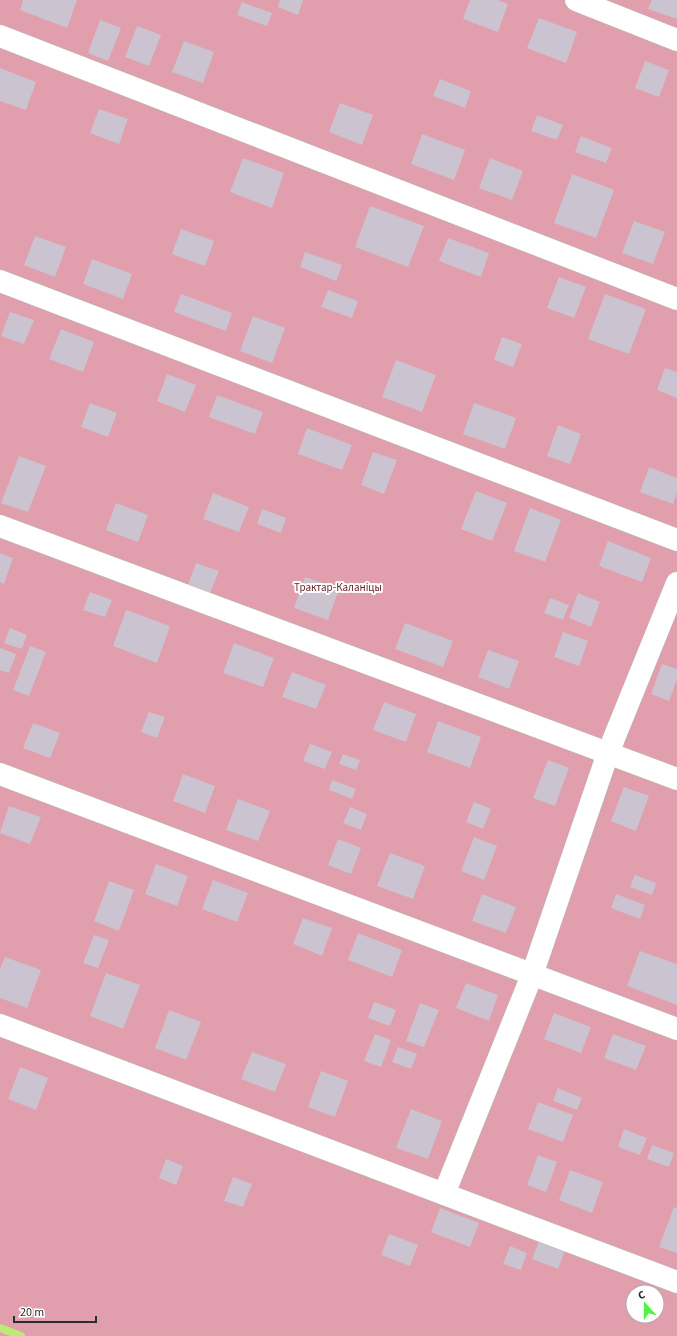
<svg xmlns="http://www.w3.org/2000/svg" width="677" height="1336" font-family="'Source Sans 3',sans-serif">
	<style>
		.green { fill: #e19eac; fill-rule: evenodd }
		.lines { fill: none; stroke-linecap: round; stroke-linejoin: round }
		.stream { stroke: #bdea76; stroke-width: 8 }
		.building { fill: #ccc3d0 }
		.minor-casing { stroke: #b3bfb2; stroke-width: 23 }
		.minor { stroke: #fff; stroke-width: 22 }
		.labels { text-anchor: middle; dominant-baseline: central; stroke-width: 4; stroke-linejoin: round; paint-order: stroke }
		.park-label { font-size: 11px; fill: #671e24; stroke: #fff }
	</style>
	<rect width="100%" height="100%" fill="#e9dfed"/>
	<path class="green" d="M0 0H677V1336H0ZM633 1292H657V1316H633Z"/>
	<g class="lines">
		<polyline class="stream" points="0,1328 21,1336"/>
	</g>
	<g class="building">
		<polygon points="23,0 77,0 67,28 20,10"/>
		<polygon points="280,0 303,0 298,15 278,7"/>
		<polygon points="470,0 498,0 508,4 498,32 463,19"/>
		<polygon points="652,0 677,0 677,19 648,9"/>
		<polygon points="242,2 272,13 267,26 237,15"/>
		<polygon points="539,18 577,32 566,63 527,48"/>
		<polygon points="100,20 121,28 108,61 88,53"/>
		<polygon points="137,26 161,35 149,66 125,57"/>
		<polygon points="184,41 214,52 203,83 172,72"/>
		<polygon points="645,61 669,70 659,97 635,88"/>
		<polygon points="0,68 36,82 26,110 0,101"/>
		<polygon points="440,79 471,91 465,108 433,96"/>
		<polygon points="340,103 373,115 362,145 329,132"/>
		<polygon points="99,109 128,119 119,144 90,133"/>
		<polygon points="537,115 563,125 557,140 531,131"/>
		<polygon points="422,134 465,150 454,180 411,164"/>
		<polygon points="581,136 612,148 606,163 575,152"/>
		<polygon points="243,158 284,173 272,208 230,192"/>
		<polygon points="490,158 523,171 512,200 479,188"/>
		<polygon points="572,174 614,190 596,238 554,223"/>
		<polygon points="370,206 424,226 408,267 355,247"/>
		<polygon points="634,221 665,232 653,264 622,253"/>
		<polygon points="181,229 214,241 205,266 172,254"/>
		<polygon points="35,236 66,247 55,277 24,265"/>
		<polygon points="448,238 489,253 481,277 439,261"/>
		<polygon points="305,252 342,265 336,281 300,267"/>
		<polygon points="92,259 132,274 123,299 83,284"/>
		<polygon points="559,277 586,287 574,318 547,308"/>
		<polygon points="328,290 358,301 352,318 321,307"/>
		<polygon points="181,294 232,313 226,331 174,312"/>
		<polygon points="605,294 646,309 629,354 588,339"/>
		<polygon points="10,312 34,320 24,344 1,336"/>
		<polygon points="253,316 285,328 272,363 240,351"/>
		<polygon points="61,329 94,342 83,372 49,359"/>
		<polygon points="502,337 522,344 513,367 494,360"/>
		<polygon points="396,360 436,375 422,412 382,397"/>
		<polygon points="665,368 677,372 677,398 657,390"/>
		<polygon points="167,374 196,385 185,412 157,401"/>
		<polygon points="217,395 263,412 255,434 209,417"/>
		<polygon points="90,403 117,413 108,437 81,427"/>
		<polygon points="474,403 516,418 505,449 463,434"/>
		<polygon points="558,425 581,434 570,464 547,456"/>
		<polygon points="307,428 352,445 342,470 298,454"/>
		<polygon points="373,452 397,460 384,494 361,485"/>
		<polygon points="19,456 46,466 28,512 1,503"/>
		<polygon points="649,467 677,478 677,493 673,504 640,492"/>
		<polygon points="476,491 507,503 492,541 461,529"/>
		<polygon points="213,493 249,507 239,532 203,519"/>
		<polygon points="116,503 148,515 138,542 106,530"/>
		<polygon points="530,508 561,520 545,562 514,551"/>
		<polygon points="262,509 286,518 281,533 257,524"/>
		<polygon points="608,541 651,558 642,582 599,566"/>
		<polygon points="0,553 13,558 4,584 0,582"/>
		<polygon points="196,563 219,571 210,593 188,585"/>
		<polygon points="305,577 339,589 328,620 294,608"/>
		<polygon points="90,592 112,600 105,617 83,610"/>
		<polygon points="578,593 600,602 591,627 569,618"/>
		<polygon points="550,598 569,605 563,620 544,613"/>
		<polygon points="126,610 170,626 157,663 113,646"/>
		<polygon points="405,623 453,641 443,667 395,649"/>
		<polygon points="10,628 27,635 22,649 4,643"/>
		<polygon points="563,632 588,641 579,666 554,657"/>
		<polygon points="234,643 274,658 263,687 223,673"/>
		<polygon points="30,646 46,652 29,696 13,690"/>
		<polygon points="0,648 16,654 9,673 0,670"/>
		<polygon points="488,650 519,661 509,689 478,677"/>
		<polygon points="662,664 677,669 677,680 669,701 651,694"/>
		<polygon points="292,672 326,685 316,709 282,697"/>
		<polygon points="384,702 416,714 406,742 373,730"/>
		<polygon points="149,712 165,717 157,738 141,732"/>
		<polygon points="438,721 481,737 470,768 427,752"/>
		<polygon points="33,723 60,733 50,758 23,748"/>
		<polygon points="310,744 332,752 325,769 303,761"/>
		<polygon points="343,754 360,760 356,770 339,764"/>
		<polygon points="548,760 569,768 555,806 533,798"/>
		<polygon points="183,774 215,786 205,813 173,801"/>
		<polygon points="332,780 356,789 352,799 329,790"/>
		<polygon points="624,787 649,796 636,831 611,821"/>
		<polygon points="238,799 270,811 258,841 226,830"/>
		<polygon points="474,802 491,809 483,829 466,822"/>
		<polygon points="9,806 41,817 30,844 0,833"/>
		<polygon points="350,807 367,814 361,830 343,823"/>
		<polygon points="474,837 497,846 484,880 461,871"/>
		<polygon points="338,839 361,848 351,874 328,865"/>
		<polygon points="390,853 425,866 413,899 377,886"/>
		<polygon points="156,864 188,876 177,906 145,894"/>
		<polygon points="635,875 656,883 652,895 630,887"/>
		<polygon points="213,880 248,893 237,922 202,909"/>
		<polygon points="109,881 134,890 119,931 94,921"/>
		<polygon points="482,894 516,907 506,933 472,921"/>
		<polygon points="616,894 645,905 640,919 611,908"/>
		<polygon points="303,918 332,928 322,956 293,944"/>
		<polygon points="358,933 402,950 392,977 348,960"/>
		<polygon points="94,935 109,940 98,968 83,963"/>
		<polygon points="640,951 677,964 677,1005 627,986"/>
		<polygon points="5,957 41,970 27,1008 0,998 0,969"/>
		<polygon points="106,973 140,985 123,1029 90,1016"/>
		<polygon points="466,983 498,995 489,1021 456,1008"/>
		<polygon points="374,1002 396,1010 390,1026 368,1018"/>
		<polygon points="420,1003 439,1010 424,1047 406,1041"/>
		<polygon points="169,1010 201,1022 186,1060 155,1048"/>
		<polygon points="554,1013 591,1027 581,1053 544,1039"/>
		<polygon points="375,1034 391,1040 381,1067 364,1061"/>
		<polygon points="613,1034 646,1046 636,1070 604,1058"/>
		<polygon points="398,1047 417,1054 411,1069 392,1062"/>
		<polygon points="252,1052 286,1064 275,1092 241,1079"/>
		<polygon points="20,1067 48,1078 36,1110 8,1099"/>
		<polygon points="321,1071 348,1081 335,1117 308,1107"/>
		<polygon points="558,1088 582,1098 577,1110 553,1101"/>
		<polygon points="538,1102 573,1115 563,1142 528,1129"/>
		<polygon points="411,1109 442,1121 428,1159 396,1148"/>
		<polygon points="624,1129 647,1138 640,1155 618,1147"/>
		<polygon points="652,1145 674,1153 669,1167 647,1159"/>
		<polygon points="538,1155 557,1162 546,1192 527,1185"/>
		<polygon points="166,1159 183,1166 176,1185 159,1178"/>
		<polygon points="570,1170 603,1182 592,1213 559,1200"/>
		<polygon points="233,1177 252,1184 243,1207 224,1201"/>
		<polygon points="674,1207 677,1208 677,1253 659,1247"/>
		<polygon points="440,1208 479,1223 470,1247 431,1232"/>
		<polygon points="389,1234 418,1245 410,1266 381,1255"/>
		<polygon points="539,1241 565,1251 558,1269 532,1259"/>
		<polygon points="510,1246 527,1253 521,1270 503,1264"/>
	</g>
	<g class="lines">
		<defs>
			<g id="minor">
				<polyline points="576,0 677,40"/>
				<polyline points="0,36 677,299"/>
				<polyline points="0,281 677,540"/>
				<polyline points="0,526 677,779"/>
				<polyline points="0,774 677,1029"/>
				<polyline points="0,1025 444,1194 532,975 608,753 677,583"/>
				<polyline points="444,1194 677,1282"/>
			</g>
		</defs>
		<use href="#minor" class="minor-casing"/>
		<use href="#minor" class="minor"/>
	</g>
	<g class="labels">
		<g class="park-label">
			<text x="338" y="587">Трактар-Каланіцы</text>
		</g>
	</g>
	<g transform="translate(645 1304) rotate(339)"><circle r="19" fill="#ffffff" stroke="#ababab"/>
	<path d="M0-3L7 15L0 10L-7 15Z" fill="#50f346"/>
	<text y="-6" font-size="11" font-weight="bold" text-anchor="middle" fill="#2c2c2c">С</text>
	</g>
	<path d="M14 1316v6h82v-6" fill="none" stroke="#2c2c2c" stroke-width="2"/>
	<text x="20" y="1316" font-size="12" fill="#2c2c2c" stroke="#ffffff" stroke-width="3" paint-order="stroke">20 m</text>
</svg>
